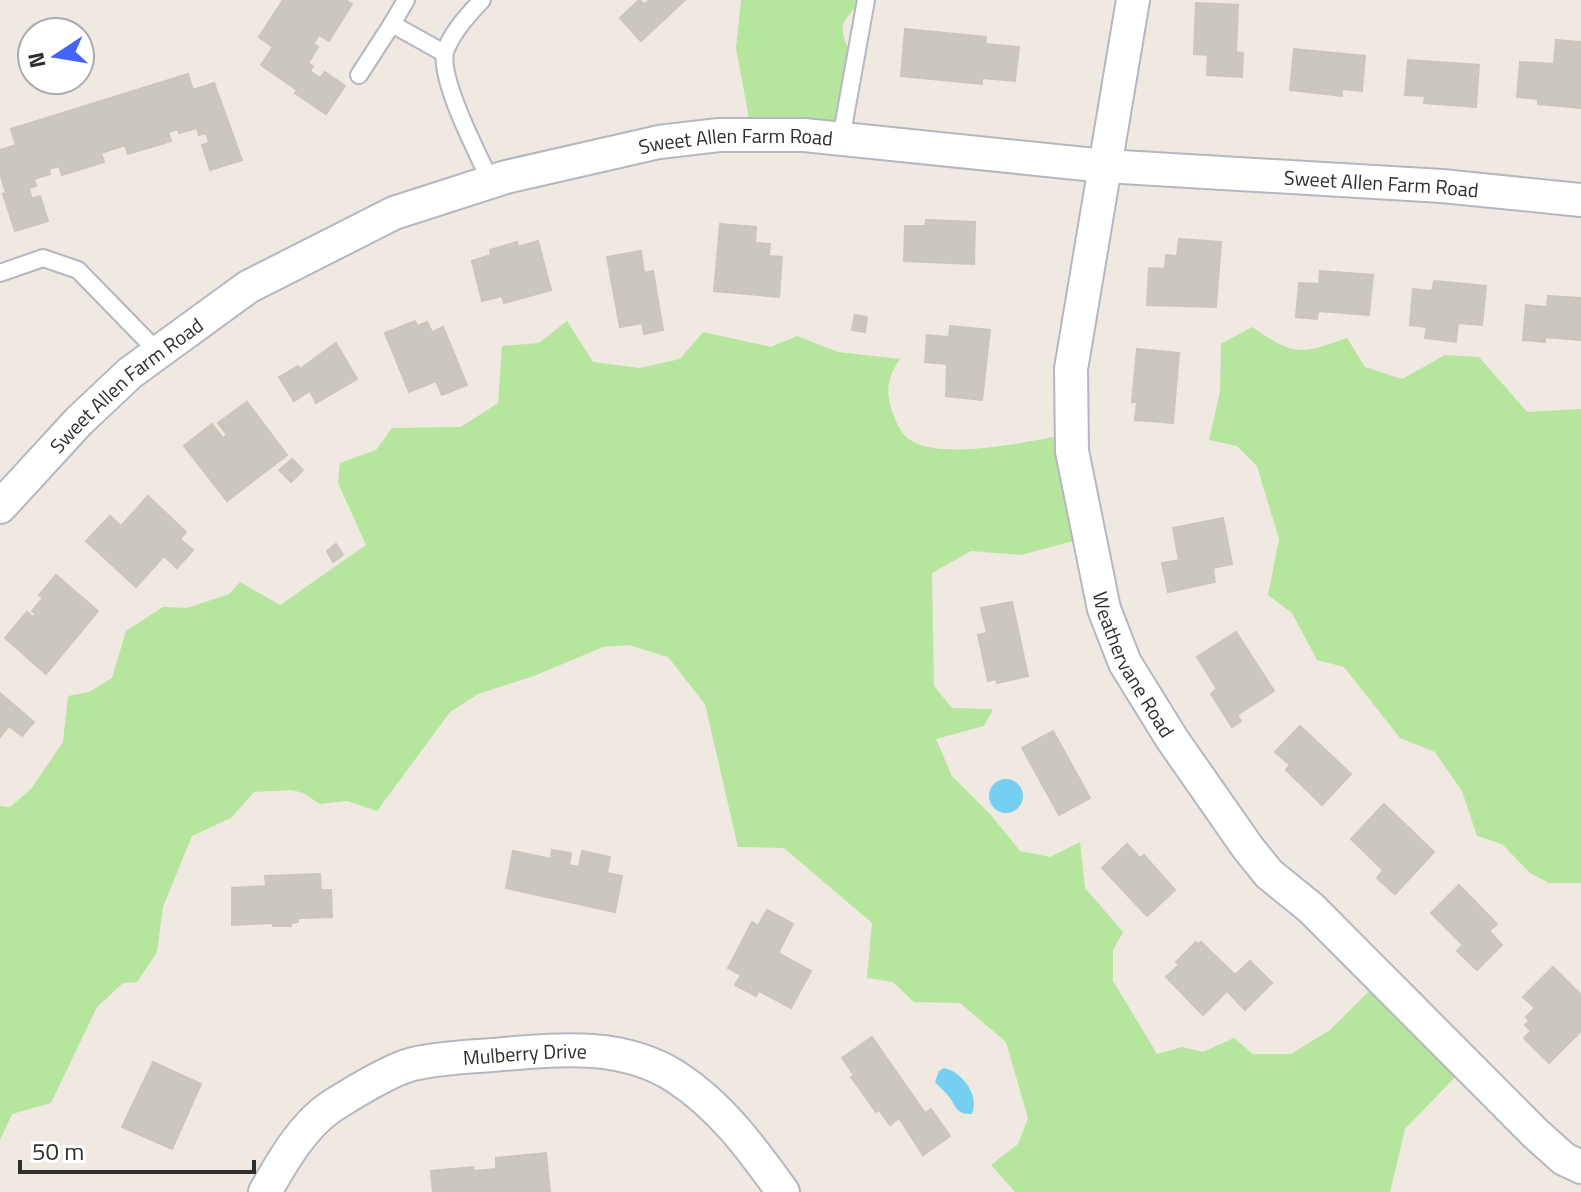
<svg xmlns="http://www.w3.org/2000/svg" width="1581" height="1192" font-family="'Titillium Web',sans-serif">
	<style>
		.green { fill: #b6e59e }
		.water { fill: #75cff0 }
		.building { fill: #cbc7bf; stroke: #cbc5ba; stroke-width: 2 }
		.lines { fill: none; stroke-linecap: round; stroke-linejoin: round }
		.lane-casing { stroke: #b4b7c1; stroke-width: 20 }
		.street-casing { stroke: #b4b7c1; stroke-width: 36 }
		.lane { stroke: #fff; stroke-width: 16 }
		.street { stroke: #fff; stroke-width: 32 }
		.labels { text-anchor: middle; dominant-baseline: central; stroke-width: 8; stroke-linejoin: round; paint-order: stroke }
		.street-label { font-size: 20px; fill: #2e2e2e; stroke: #fff }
	</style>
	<rect width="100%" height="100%" fill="#efe9e1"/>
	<g class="green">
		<path d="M741 0H865C826 30 849 35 854 71 857 89 848 121 845 140L752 135 736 48Z"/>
		<path d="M567 321 593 362 640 368 680 359 703 332 771 347 797 336 838 352 900 359C888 376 885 390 892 411 896 422 901 435 912 441 943 460 1025 442 1060 436L1081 539 1021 555 971 551 932 573 934 686 952 708 993 709 984 726 936 739 952 776 990 814 1020 851 1050 857 1080 842 1085 888 1123 932 1113 950V981L1157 1054 1182 1047 1203 1052 1234 1038 1253 1054H1291L1330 1030 1375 985 1462 1070 1405 1129 1390 1192H1015L991 1165 1018 1144 1028 1118 1006 1042 960 1003 914 1002 893 982 867 978 872 923 784 848 738 847 705 704 668 657 629 645 603 647 534 676 478 694 450 712 377 811 347 801 320 804 303 793 292 790 254 792 231 818 192 836 163 907 157 952 137 982 123 983 97 1007 51 1103 12 1114 0 1140V806L10 807 31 789 63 742 68 696 89 692 112 678 126 631 163 607 187 608 229 594 240 582 280 605 366 545 338 483 340 463 376 450 392 428 461 427 498 403 502 346 539 343Z"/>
		<path d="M1252 327C1295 356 1299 355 1347 338L1365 367 1402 379 1445 355 1479 357 1527 412 1581 409V883H1549L1530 873 1502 844 1477 836 1462 791 1435 752 1400 738 1344 667 1317 660 1292 613 1268 595 1279 539 1257 466 1237 446 1209 440 1220 392 1221 344Z"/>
	</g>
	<g class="water">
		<circle cx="1006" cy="796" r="17"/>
		<path d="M944 1068C962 1072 980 1095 972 1114 958 1115 957 1109 950 1098 946 1092 939 1087 935 1082L939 1071Z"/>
	</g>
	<g class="building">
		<polygon points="283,0 345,0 352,4 329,41 319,35 313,44 318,47 308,63 313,66 310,71 320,78 325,72 345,86 326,114 295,93 297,90 261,65 273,47 259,37"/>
		<polygon points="639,0 645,4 649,0 685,0 641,41 620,18"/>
		<polygon points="1196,3 1238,5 1236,52 1243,53 1242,77 1207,75 1208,55 1194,54"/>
		<polygon points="905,29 986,37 985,44 1019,47 1015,81 982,78 982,84 901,76"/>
		<polygon points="1556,40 1581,42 1581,108 1538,104 1538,99 1517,97 1520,62 1554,64"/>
		<polygon points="1294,49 1365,56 1362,91 1342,89 1342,96 1290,90"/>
		<polygon points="1408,60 1479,65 1476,107 1424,103 1425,96 1405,95"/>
		<polygon points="188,74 193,90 214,83 242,160 210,170 202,145 209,143 206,133 199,135 197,128 179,133 178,129 168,132 171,141 128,154 125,145 101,153 104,162 62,175 59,166 49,169 50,174 34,179 36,186 29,188 32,199 40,196 48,221 15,231 3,194 6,193 0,173 0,150 16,145 11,129"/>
		<polygon points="926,220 975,222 974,264 904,261 905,226 925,226"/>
		<polygon points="720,224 756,227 755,243 770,244 769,256 782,257 779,297 714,291"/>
		<polygon points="1179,239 1221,242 1216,307 1147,305 1149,268 1165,269 1166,255 1177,256"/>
		<polygon points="538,241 551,290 504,303 502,296 482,301 472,261 491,255 490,250 517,242 518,247"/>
		<polygon points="641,251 644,273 653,271 663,330 644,334 642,323 620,327 607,257"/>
		<polygon points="1320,271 1373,275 1369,315 1318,311 1317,319 1296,317 1299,283 1319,284"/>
		<polygon points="1434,281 1486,286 1482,325 1458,323 1456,342 1425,338 1427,327 1410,325 1413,289 1432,291"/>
		<polygon points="1548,296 1581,298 1581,340 1545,337 1545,342 1523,340 1526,305 1547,307"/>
		<polygon points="855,315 867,317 865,332 852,330"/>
		<polygon points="415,321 417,326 427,322 432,332 443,327 467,385 442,395 436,381 409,392 385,333"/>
		<polygon points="950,326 990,330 982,400 946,396 947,364 925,362 927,335 949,337"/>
		<polygon points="336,343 357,379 316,403 310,391 294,401 279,377 298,366 300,369"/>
		<polygon points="1137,349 1179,353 1173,423 1135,420 1137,402 1132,402"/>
		<polygon points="247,402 287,455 227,501 184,446 212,424 223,438 227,435 218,423"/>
		<polygon points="292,459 303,470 291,482 279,470"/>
		<polygon points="148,496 186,532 180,539 193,550 177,568 164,556 136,587 86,541 110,516 121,526"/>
		<polygon points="1223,518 1232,564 1213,568 1215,582 1168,592 1162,563 1179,560 1173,528"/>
		<polygon points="336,544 343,555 333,562 327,551"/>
		<polygon points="56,575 98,611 46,674 5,638 27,612 33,617 36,614 32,611 43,598 39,595"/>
		<polygon points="1012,602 1028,676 997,683 996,679 988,681 978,635 987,633 981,608"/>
		<polygon points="1236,632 1274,691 1237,715 1241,721 1232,727 1211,694 1217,689 1197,657"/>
		<polygon points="0,693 34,722 22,736 9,726 0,737"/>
		<polygon points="1300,726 1351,774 1322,805 1286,770 1290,765 1275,752"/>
		<polygon points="1053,731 1090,798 1059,815 1022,748"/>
		<polygon points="1384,804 1434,852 1395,894 1377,878 1383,870 1351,839"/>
		<polygon points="1127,844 1140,858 1144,855 1175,890 1147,916 1102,868"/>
		<polygon points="552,850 571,853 569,865 579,867 582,851 610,857 607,873 622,876 615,912 506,888 513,851 551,859"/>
		<polygon points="320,874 321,890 331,890 332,917 298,918 298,922 291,923 291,926 273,926 273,923 232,925 232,888 266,886 265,876"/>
		<polygon points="1459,885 1497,924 1489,931 1502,945 1477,970 1457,951 1463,945 1431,913"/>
		<polygon points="767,910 793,924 778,953 811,971 791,1008 759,991 756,996 735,985 741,975 728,968 752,922 758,926"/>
		<polygon points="1196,942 1198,945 1201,942 1235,975 1250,961 1272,983 1245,1010 1227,991 1203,1015 1166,977 1179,965 1176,962"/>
		<polygon points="1553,967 1581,995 1581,1031 1549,1063 1524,1038 1531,1031 1525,1025 1529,1021 1526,1017 1535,1008 1523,997"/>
		<polygon points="872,1037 925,1113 931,1109 950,1136 923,1155 899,1118 890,1125 879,1110 876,1112 851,1077 854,1075 842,1058"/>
		<polygon points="153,1062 201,1084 172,1149 122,1127"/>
		<polygon points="546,1153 550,1192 433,1192 431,1171 473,1167 473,1171 496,1169 496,1158"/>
	</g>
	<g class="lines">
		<defs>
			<g id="lane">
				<path d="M482 0C468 15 454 30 446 49 436 75 479 156 491 182"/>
				<polyline points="392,24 406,0"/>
				<polyline points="359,75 392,24 444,53"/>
				<polyline points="841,139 866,0"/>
				<polyline points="0,273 43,258 78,270 158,352"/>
			</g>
			<g id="street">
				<path id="s1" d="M1133 0 1071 369 1072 451 1104 609 1125 663 1172 739 1248 848 1269 874 1311 908 1536 1134 1564 1159 1581 1167"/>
				<path id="s2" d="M0 507 79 421 130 373 248 287 394 213 506 177 659 142 719 135H804L1105 166 1442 186 1581 200"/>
				<path id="s3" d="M265 1192C282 1162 303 1125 332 1106 351 1094 392 1069 413 1064 438 1058 466 1057 492 1055 553 1050 620 1041 676 1077 721 1106 752 1149 783 1192"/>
			</g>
		</defs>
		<use href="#lane" class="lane-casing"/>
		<use href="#street" class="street-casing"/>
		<use href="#lane" class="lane"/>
		<use href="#street" class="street"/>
	</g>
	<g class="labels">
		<g class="street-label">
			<text stroke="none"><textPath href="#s2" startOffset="848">Sweet Allen Farm Road</textPath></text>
			<text stroke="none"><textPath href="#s2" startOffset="1496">Sweet Allen Farm Road</textPath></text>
			<text stroke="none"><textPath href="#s2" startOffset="176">Sweet Allen Farm Road</textPath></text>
			<text stroke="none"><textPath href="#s1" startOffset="680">Weathervane Road</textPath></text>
			<text stroke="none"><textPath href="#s3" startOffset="314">Mulberry Drive</textPath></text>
		</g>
	</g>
	<g transform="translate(56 56) rotate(258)"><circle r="38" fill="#ffffff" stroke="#ababab" stroke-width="2"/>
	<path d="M0-6L14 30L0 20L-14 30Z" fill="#4264fb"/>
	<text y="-12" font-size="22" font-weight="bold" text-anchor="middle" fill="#2e2e2e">N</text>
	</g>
	<path d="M20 1160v12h234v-12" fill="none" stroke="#2e2e2e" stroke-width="4"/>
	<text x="32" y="1160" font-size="24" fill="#2e2e2e" stroke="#ffffff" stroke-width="6" paint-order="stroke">50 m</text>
</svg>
